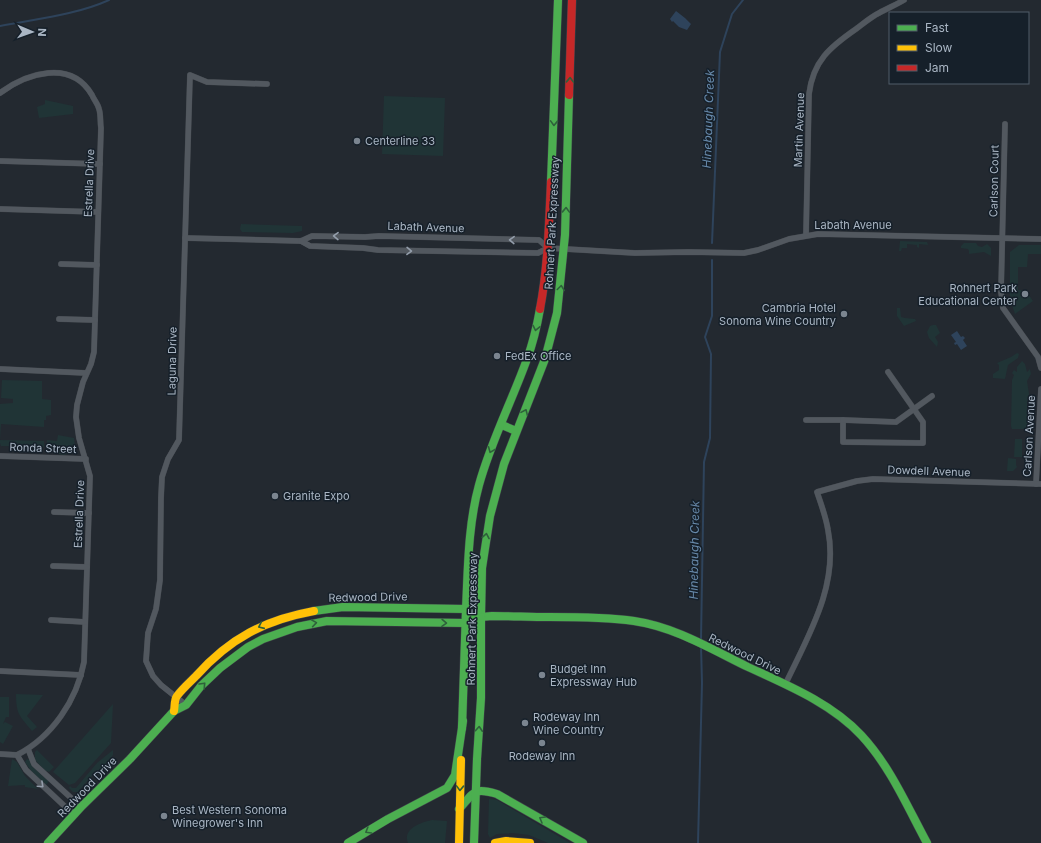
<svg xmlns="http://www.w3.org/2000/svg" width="1041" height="843" font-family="Inter,sans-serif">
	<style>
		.green { fill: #203436 }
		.water { fill: #2e435b }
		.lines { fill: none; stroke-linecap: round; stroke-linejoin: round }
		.stream { stroke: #2e435b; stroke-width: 2 }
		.street-casing { stroke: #40454b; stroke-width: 6 }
		.fast-casing { stroke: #40454b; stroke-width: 9 }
		.slow-casing { stroke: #40454b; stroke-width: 9 }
		.jam-casing { stroke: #40454b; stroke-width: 9 }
		.street { stroke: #52585f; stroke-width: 5.5 }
		.fast { stroke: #4caf50; stroke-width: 8 }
		.slow { stroke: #ffc107; stroke-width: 8 }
		.jam { stroke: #c62828; stroke-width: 8 }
		.oneway { stroke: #2e603b }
		.oneway2 { stroke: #949eab }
		.poi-dot { fill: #7b8590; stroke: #16202a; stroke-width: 1.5 }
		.labels { text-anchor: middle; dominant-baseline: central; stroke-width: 3; stroke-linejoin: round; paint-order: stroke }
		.street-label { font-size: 11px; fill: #aab6c4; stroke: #16202a }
		.poi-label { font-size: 11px; fill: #aab6c4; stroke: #16202a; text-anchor: start }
		.water-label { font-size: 12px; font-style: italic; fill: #6789aa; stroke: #16202a }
	</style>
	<rect width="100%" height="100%" fill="#232930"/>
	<g class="green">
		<polygon points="384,96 445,98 443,156 382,154"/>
		<polygon points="45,100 73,106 73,114 39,118 37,107 45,104"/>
		<polygon points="241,224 302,226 302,231 293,233 242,232 240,229"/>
		<polygon points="900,241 927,242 928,245 919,244 919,248 917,247 917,245 907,244 907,248 902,248 901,251 899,251"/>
		<polygon points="964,243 976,243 978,246 982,247 987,244 991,248 991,256 984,252 969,254 969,251 968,249 961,248 961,246"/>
		<polygon points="1019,245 1041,245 1041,254 1028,254 1027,267 1018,267 1018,290 1028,291 1028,294 1033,301 1015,314 1010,299 1010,252"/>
		<polygon points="897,308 900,308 901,317 905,318 915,319 916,321 904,326 897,316"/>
		<polygon points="933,325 936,325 940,333 935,337 938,342 937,347 929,338 927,332 930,326"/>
		<polygon points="1017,353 1019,354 1018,358 1008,365 1005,379 993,378 993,374 999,370 999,365 997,363 1011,357"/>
		<polygon points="1022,361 1025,364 1027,372 1030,369 1031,374 1027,381 1029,394 1027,403 1028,429 1012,429 1011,426 1012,380 1014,375 1012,373 1014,370 1017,372 1017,367"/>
		<polygon points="2,380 42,381 42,399 51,400 51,415 46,416 46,420 44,420 44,427 1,424 0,440 44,441 44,447 1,446 0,443 0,404 13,403 13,399 1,398"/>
		<polygon points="58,435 74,438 75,446 72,452 64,455 59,454 59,445 47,444 47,440 57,441"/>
		<polygon points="1015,439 1022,439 1022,457 1014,457"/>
		<polygon points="1008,458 1016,459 1016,465 1017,467 1013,471 1007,471"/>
		<path d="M16 694 43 695 27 716 37 727 32 731C20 716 16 715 16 694Z"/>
		<polygon points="0,697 9,697 9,717 6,717 3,724 5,722 13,726 3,744 0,742"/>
		<polygon points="113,704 111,743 75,783 69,785 53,772"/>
		<polygon points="37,750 54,767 49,772 47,771 46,772 35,760 35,752"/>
		<polygon points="113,750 113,755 101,769 95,772 78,792 73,792 69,788 70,786 72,788 76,788 97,763"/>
		<polygon points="12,759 17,762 25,776 38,789 25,787 25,785 8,786"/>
		<polygon points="27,759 30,760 39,772 49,781 46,785 33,774 25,762"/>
		<polygon points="489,799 497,800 570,843 548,843 529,835 513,833 497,834 490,838 488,834"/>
		<path d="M432 820 447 821 445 843H408C402 829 421 822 432 820Z"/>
	</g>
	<g class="water">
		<polygon points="676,11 685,18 691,24 687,30 679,27 673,21 672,22 670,19"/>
		<polygon points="957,331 961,337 963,336 965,338 963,340 967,346 961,350 957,344 955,345 954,343 956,342 951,335"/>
	</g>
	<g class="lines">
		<g class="stream">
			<path d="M0 26C35 19 76 15 109 0"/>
			<polyline points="712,243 720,52 732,14 743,0"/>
			<polyline points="701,640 704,462 710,438 711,354 705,337 712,316 712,260"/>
			<polyline points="698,843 702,683 701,646"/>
		</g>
		<defs>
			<g id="street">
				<path d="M0 93C27 73 71 59 92 95 94 100 98 104 99 109 101 115 100 122 101 128L94 352 91 364 83 382 77 405 76 417 79 438 90 476 84 662C77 700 52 737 17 755"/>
				<polyline points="1005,124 1001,292 1003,308 1038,357 1041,368"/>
				<polyline points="0,161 100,164"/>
				<polyline points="0,209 98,212"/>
				<path d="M806 235 809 94C813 61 830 47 856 29 864 23 871 17 879 13 888 8 896 5 904 0"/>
				<polyline points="185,238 301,241 312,236 365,237 379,236 539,240 548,248"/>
				<polyline points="301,241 310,246 363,248 378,250 538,253 548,248 635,253 688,252 744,253 758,250 789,239 818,234 1041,239"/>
				<polyline points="61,264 97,265"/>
				<polyline points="59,319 95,320"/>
				<polyline points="0,369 86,373"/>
				<polyline points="806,420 843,420 843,442 923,443 923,422 888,372"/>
				<polyline points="843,420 896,422 932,396"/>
				<polyline points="0,456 86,459"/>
				<polyline points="1036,484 1041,389"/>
				<polyline points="54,512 89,513"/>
				<polyline points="53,566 87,567"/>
				<polyline points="51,620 85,622"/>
				<polyline points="0,671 81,675"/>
				<path d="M785 685C808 636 839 586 828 530 826 517 821 504 817 492L857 481 873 479 1041 484"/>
				<polyline points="186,705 161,685 153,676 146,661 148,633 156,609 160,580 161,498 162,477 168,459 179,440 190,75 207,82 267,84"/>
				<polyline points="28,749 34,764 81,807"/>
				<polyline points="0,754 17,755"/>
				<polyline points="17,755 26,770 74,815"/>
			</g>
			<g id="fast">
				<polyline points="551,182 558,0"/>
				<polyline points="502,425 516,431"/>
				<path d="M314 611 343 607 466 609C468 568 468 525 479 485 491 441 512 401 527 359 533 343 537 326 540 309"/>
				<polyline points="481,617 482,568 490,516 504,464 545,359 557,313 565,235 569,95"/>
				<path d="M466 623 481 617 492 616C511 616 530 617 549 617 577 617 606 617 634 621 675 627 711 649 748 667 787 685 831 703 861 735 890 766 907 806 927 843"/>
				<polyline points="462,728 466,609 481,617"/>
				<path d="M459 809C475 792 473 787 497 794L583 843"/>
				<polyline points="48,843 81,807 130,759 174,711 186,705 201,686 220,668 248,647 263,639 297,627 327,621 466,623"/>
				<polyline points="348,843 388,819 447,788 455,775 463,721"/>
				<polyline points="474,843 477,759 481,698 481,617"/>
			</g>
			<g id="slow">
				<path d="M174 711C175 707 174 700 177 696 182 689 190 682 196 676 230 638 265 620 314 611"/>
				<polyline points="459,843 461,760"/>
				<polyline points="495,843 506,841 530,843"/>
			</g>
			<g id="jam">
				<polyline points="569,95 572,0"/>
				<path d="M540 309C548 267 549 224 551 182"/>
			</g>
		</defs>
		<use href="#street" class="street-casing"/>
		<use href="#fast" class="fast-casing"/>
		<use href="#slow" class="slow-casing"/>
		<use href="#jam" class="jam-casing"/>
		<use href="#street" class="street"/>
		<use href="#fast" class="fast"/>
		<use href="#slow" class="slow"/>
		<use href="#jam" class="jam"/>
	</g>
	<defs><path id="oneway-chevron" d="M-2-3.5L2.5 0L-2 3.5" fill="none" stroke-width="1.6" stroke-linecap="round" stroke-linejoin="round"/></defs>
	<g class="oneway">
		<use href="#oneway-chevron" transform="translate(570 80) rotate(-88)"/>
		<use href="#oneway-chevron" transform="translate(554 123) rotate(92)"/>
		<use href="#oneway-chevron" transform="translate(566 210) rotate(-88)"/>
		<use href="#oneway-chevron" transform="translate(561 288) rotate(-82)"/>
		<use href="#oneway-chevron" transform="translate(536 328) rotate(102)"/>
		<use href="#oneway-chevron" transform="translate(525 412) rotate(-66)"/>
		<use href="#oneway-chevron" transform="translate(491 450) rotate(112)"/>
		<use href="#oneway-chevron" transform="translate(486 536) rotate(-80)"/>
		<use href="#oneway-chevron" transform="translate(314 623) rotate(-9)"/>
		<use href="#oneway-chevron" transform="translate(444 623) rotate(2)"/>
		<use href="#oneway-chevron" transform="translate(261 626) rotate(156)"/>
		<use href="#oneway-chevron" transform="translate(203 685) rotate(-47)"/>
		<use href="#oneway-chevron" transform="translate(479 729) rotate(-86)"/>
		<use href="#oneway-chevron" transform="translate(460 788) rotate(92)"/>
		<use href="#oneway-chevron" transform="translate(542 819) rotate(-150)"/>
		<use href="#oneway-chevron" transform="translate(368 831) rotate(149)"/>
	</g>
	<g class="oneway2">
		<use href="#oneway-chevron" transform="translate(336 236) rotate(-179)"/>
		<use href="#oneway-chevron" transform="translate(512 240) rotate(-178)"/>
		<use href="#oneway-chevron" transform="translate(409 251) rotate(1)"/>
		<use href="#oneway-chevron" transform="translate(41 785) rotate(43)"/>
	</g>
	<g class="poi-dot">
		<circle cx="357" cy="141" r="4"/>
		<circle cx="1025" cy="294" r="4"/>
		<circle cx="844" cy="314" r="4"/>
		<circle cx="497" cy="356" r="4"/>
		<circle cx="275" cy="496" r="4"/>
		<circle cx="542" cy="675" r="4"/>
		<circle cx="525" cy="723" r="4"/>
		<circle cx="542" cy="743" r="4"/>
		<circle cx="164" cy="816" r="4"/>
	</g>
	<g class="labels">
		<g class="street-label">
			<text transform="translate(799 130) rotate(-88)">Martin Avenue</text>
			<text transform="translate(994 181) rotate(-89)">Carlson Court</text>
			<text transform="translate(89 183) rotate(-88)">Estrella Drive</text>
			<text transform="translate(552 223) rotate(-87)">Rohnert Park Expressway</text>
			<text x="853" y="225">Labath Avenue</text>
			<text transform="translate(426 227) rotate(2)">Labath Avenue</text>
			<text transform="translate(172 361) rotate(-89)">Laguna Drive</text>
			<text transform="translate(1029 436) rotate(-87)">Carlson Avenue</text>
			<text transform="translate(43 448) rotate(2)">Ronda Street</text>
			<text transform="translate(929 471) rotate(2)">Dowdell Avenue</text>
			<text transform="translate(79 514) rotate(-88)">Estrella Drive</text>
			<text transform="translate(368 597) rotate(-1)">Redwood Drive</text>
			<text transform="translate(472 619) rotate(-89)">Rohnert Park Expressway</text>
			<text transform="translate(745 654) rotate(26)">Redwood Drive</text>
			<text transform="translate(87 787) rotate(-46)">Redwood Drive</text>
		</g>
		<g class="poi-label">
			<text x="365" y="141">Centerline 33</text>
			<text x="1017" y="288" text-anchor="end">Rohnert Park<tspan x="1017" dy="13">Educational Center</tspan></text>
			<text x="836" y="308" text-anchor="end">Cambria Hotel<tspan x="836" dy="13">Sonoma Wine Country</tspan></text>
			<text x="505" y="356">FedEx Office</text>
			<text x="283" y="496">Granite Expo</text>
			<text x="550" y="669">Budget Inn<tspan x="550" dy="13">Expressway Hub</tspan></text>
			<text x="533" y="717">Rodeway Inn<tspan x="533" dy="13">Wine Country</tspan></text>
			<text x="542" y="756" text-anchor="middle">Rodeway Inn</text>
			<text x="172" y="810">Best Western Sonoma<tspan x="172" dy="13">Winegrower's Inn</tspan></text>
		</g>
		<g class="water-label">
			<text transform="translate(708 119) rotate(-88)">Hinebaugh Creek</text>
			<text transform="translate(694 550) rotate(-89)">Hinebaugh Creek</text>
		</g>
	</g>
	<rect x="889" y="12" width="140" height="72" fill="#16202a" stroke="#515c68"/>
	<rect x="897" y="25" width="20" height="6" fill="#4caf50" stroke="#515c68"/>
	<text x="925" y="32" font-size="12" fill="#aab6c4">Fast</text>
	<rect x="897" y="45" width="20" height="6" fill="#ffc107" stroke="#515c68"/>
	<text x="925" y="52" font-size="12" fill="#aab6c4">Slow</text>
	<rect x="897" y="65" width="20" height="6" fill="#c62828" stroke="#515c68"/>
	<text x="925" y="72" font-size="12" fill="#aab6c4">Jam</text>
	<g transform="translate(32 32) rotate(92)" stroke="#16202a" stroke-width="3" paint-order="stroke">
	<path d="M0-3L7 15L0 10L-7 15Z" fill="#aab6c4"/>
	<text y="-6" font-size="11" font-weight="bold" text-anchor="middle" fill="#aab6c4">N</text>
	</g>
</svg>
